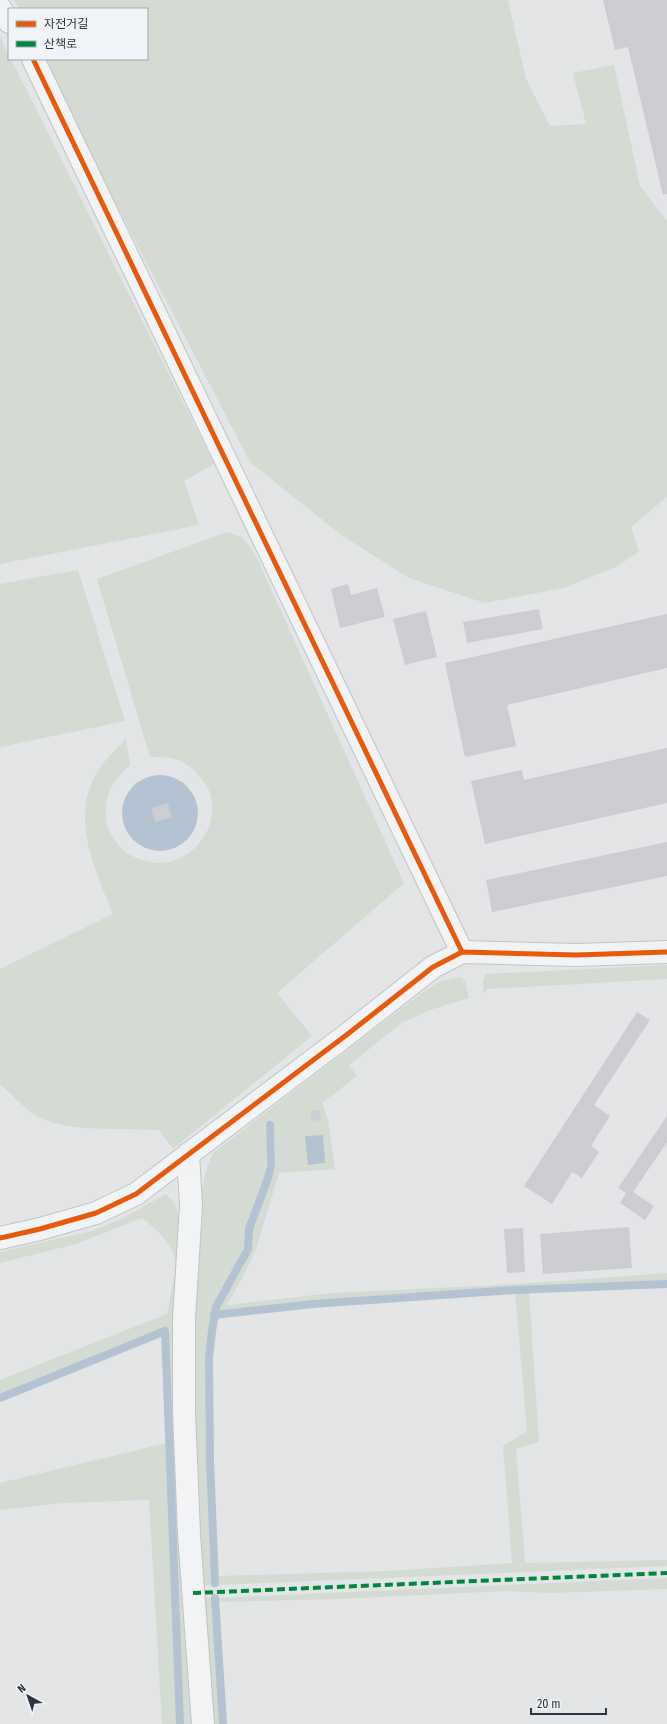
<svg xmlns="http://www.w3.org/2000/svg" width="667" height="1724" font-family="'Fira Sans Condensed','Noto Sans KR',sans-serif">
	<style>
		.green { fill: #d4dbd3 }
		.water { fill: #b3c3d1 }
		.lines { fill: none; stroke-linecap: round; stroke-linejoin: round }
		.stream { stroke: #b3c3d1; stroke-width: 8 }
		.building { fill: #cbcdd0 }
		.minor-casing { stroke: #c1c3c5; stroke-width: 24 }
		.tertiary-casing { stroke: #c1c3c5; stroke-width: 24 }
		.minor { stroke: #f2f3f5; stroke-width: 22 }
		.tertiary { stroke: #f2f3f5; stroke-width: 22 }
		.quiet { stroke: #00873e; stroke-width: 4; stroke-dasharray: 8 4; stroke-linecap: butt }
		.cycleway-casing { stroke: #f1f4f7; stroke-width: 8 }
		.cycleway { stroke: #e8590c; stroke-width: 5 }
	</style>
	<rect width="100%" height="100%" fill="#e3e5e7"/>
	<g class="green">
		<polygon points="14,0 508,0 526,79 550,126 586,124 573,73 614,65 640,186 667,221 667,497 631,527 639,551 618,566 563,588 485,603 409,578 343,536 250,462 61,98 44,59 147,59 147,9 20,9"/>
		<polygon points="0,37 9,55 9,59 11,59 214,464 184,481 199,525 0,564"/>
		<path d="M227 532 242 537 256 556 404 883 277 993 312 1036 173 1149 159 1130C125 1128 63 1133 35 1115 22 1106 11 1094 0 1084V969L113 914C95 869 69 817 98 771 105 759 117 749 126 739L130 765C114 780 105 791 106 814 106 818 106 822 107 826 116 845 125 856 146 861 188 873 227 825 207 786 205 782 201 779 199 776 193 768 182 760 172 758 165 757 157 757 150 757L97 579Z"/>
		<polygon points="78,570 125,721 0,747 0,584"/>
		<polygon points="667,965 667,979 488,989 483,994 483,981 486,974"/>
		<path d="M461 977 465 982 469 998 433 1009 403 1022 349 1065 357 1076 322 1103 328 1120 335 1169 279 1173 255 1252 243 1277 227 1305 331 1293 518 1284 667 1273V1282L515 1288 313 1302 217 1313C227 1292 241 1273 250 1251 254 1242 249 1234 252 1224 257 1210 265 1197 271 1183 277 1164 275 1141 273 1122L269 1121 265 1125 267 1149 264 1182 248 1226 246 1244 213 1305 205 1352 208 1517 211 1585H203C197 1505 189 1425 190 1345 190 1316 194 1286 196 1257 199 1223 198 1185 213 1153L422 993 440 981Z"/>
		<path d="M166 1194 175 1203 182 1229 193 1724H182L167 1329 0 1396V1380L167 1314C169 1305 177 1265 175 1258 169 1240 156 1229 142 1218L76 1244 0 1263V1252L92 1231 119 1220Z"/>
		<polygon points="529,1291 539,1442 516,1449 525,1563 667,1560 667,1566 217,1585 217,1576 386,1571 512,1563 503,1446 527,1431 515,1292"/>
		<polygon points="167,1443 178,1724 162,1724 149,1500 63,1503 0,1510 0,1483"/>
		<polygon points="667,1578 667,1589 549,1593 505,1591 339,1599 217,1602 217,1598"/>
		<polygon points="213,1597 221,1724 208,1724 205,1598"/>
	</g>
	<g class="water">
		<circle cx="160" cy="813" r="38"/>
		<polygon points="323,1135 325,1163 308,1165 305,1136"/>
	</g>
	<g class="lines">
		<g class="stream">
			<polyline points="214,1315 313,1304 515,1290 667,1284"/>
			<polyline points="0,1398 165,1331 180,1724"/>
			<polyline points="215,1583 210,1461 209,1357 212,1331 216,1307 248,1249 249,1229 268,1178 271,1165 270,1125"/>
			<polyline points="215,1598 223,1724"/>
		</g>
	</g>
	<g class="building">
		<polygon points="603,0 667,0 667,194 663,195 628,47 615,50"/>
		<polygon points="348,584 351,595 377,588 385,617 340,628 331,589"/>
		<polygon points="539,609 543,629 467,643 463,622"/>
		<polygon points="426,611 437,657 405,665 393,619"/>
		<polygon points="667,614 667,668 507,705 516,746 465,757 445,663"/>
		<polygon points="667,748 667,803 485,844 471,781 522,770 524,780"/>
		<polygon points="168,803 172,817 155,822 151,808"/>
		<polygon points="667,842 667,876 492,912 486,880"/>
		<polygon points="637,1012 650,1020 594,1105 610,1116 591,1146 599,1152 582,1178 572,1172 552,1204 524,1186"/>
		<polygon points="320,1110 321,1120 311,1121 311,1111"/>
		<polygon points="667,1116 667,1142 633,1192 654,1206 645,1220 620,1203 626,1193 618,1188"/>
		<polygon points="629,1227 632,1268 543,1274 540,1234"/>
		<polygon points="523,1228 525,1272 507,1273 504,1229"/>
	</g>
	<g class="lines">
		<defs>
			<g id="minor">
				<polyline points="0,8 9,22"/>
				<polyline points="33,59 462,952"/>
				<polyline points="188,1154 191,1206 184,1319 184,1411 189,1534 203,1724"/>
			</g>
			<polyline id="tertiary" points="0,1238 40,1229 96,1213 136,1194 349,1033 433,967 462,952 576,955 667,952"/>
		</defs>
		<use href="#minor" class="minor-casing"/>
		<use href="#tertiary" class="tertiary-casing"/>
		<use href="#minor" class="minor"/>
		<use href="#tertiary" class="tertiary"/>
		<polyline class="quiet" points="193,1593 667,1573"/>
		<defs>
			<g id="cycleway">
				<polyline points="33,59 462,952"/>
				<polyline points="0,1238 40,1229 96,1213 136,1194 349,1033 433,967 462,952 576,955 667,952"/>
			</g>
		</defs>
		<use href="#cycleway" class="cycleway-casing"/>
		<use href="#cycleway" class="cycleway"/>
	</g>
	<rect x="8" y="8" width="140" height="52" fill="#f1f4f7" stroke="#a1a7ae"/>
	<rect x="16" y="21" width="20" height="6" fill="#e8590c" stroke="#a1a7ae"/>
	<text x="44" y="28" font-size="12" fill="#2a3440">자전거길</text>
	<rect x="16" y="41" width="20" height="6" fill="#00873e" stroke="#a1a7ae"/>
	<text x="44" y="48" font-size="12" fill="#2a3440">산책로</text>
	<g transform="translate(28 1696) rotate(320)" stroke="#f1f4f7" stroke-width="3" paint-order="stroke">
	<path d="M0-3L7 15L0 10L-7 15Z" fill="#2a3440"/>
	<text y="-6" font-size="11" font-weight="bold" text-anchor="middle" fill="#2a3440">N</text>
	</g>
	<path d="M531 1708v6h75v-6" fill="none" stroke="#2a3440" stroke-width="2"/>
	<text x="537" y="1708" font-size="12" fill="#2a3440" stroke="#f1f4f7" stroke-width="3" paint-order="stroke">20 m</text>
</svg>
